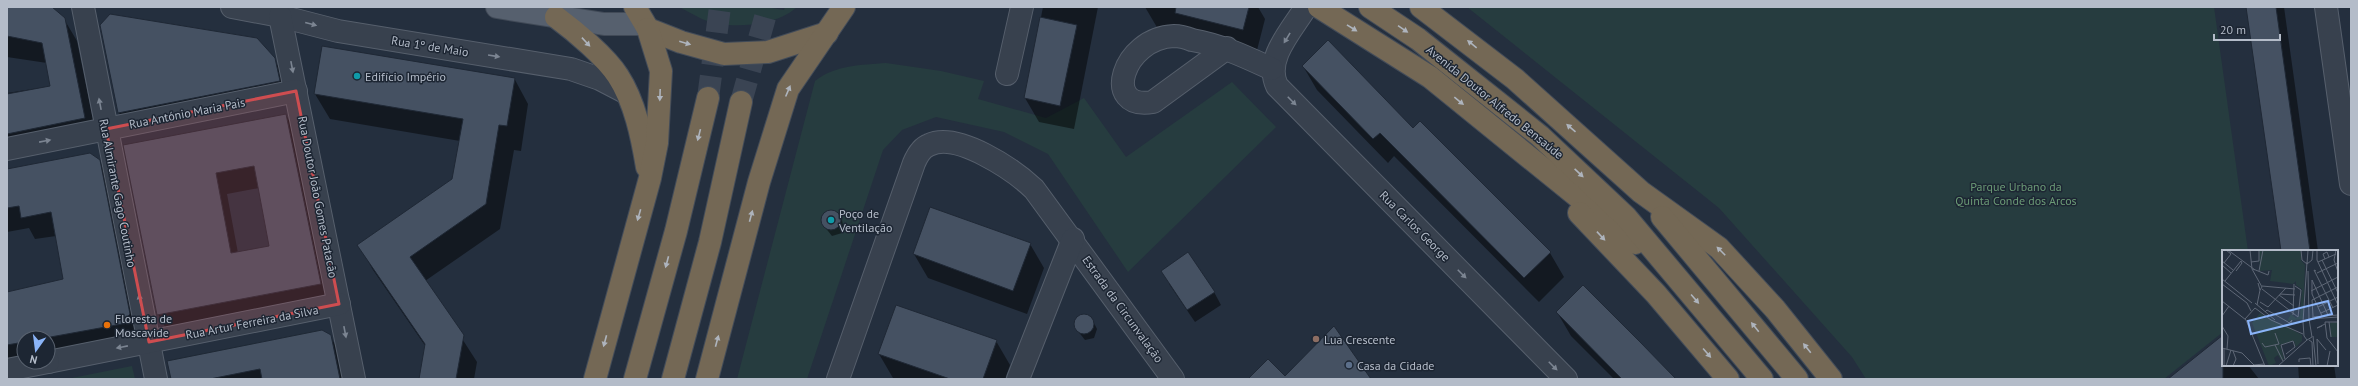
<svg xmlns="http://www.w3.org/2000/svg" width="2358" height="386" font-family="'PT Sans',sans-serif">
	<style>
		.green { fill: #263c3f }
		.shadow { fill: #0007; fill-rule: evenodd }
		.building { fill: #455162; stroke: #1f2835; fill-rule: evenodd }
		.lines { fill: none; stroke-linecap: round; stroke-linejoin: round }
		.highway-tunnel { stroke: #3a4453; stroke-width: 22; stroke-dasharray: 22 11; stroke-linecap: butt }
		.minor-casing { stroke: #565f6c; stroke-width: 24 }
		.major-casing { stroke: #414a57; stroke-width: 24 }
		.highway-casing { stroke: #434c59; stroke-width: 24 }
		.minor { stroke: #38414e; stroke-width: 22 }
		.major { stroke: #56606e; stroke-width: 22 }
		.highway { stroke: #746855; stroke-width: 22 }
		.oneway { fill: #7c8592 }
		.oneway2 { fill: #aeb4bd }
		.marked { fill: #ce4d50; fill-opacity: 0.2; stroke: #ce4d50; stroke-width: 3; stroke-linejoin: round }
		.culture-dot { fill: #0f9aa8; stroke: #1d2633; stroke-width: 1.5 }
		.food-dot { fill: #e8710a; stroke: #1d2633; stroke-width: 1.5 }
		.education-dot { fill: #8d6e63; stroke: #1d2633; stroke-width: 1.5 }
		.service-dot { fill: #5c6f8a; stroke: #1d2633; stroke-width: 1.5 }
		.labels { text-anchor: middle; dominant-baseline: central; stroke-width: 3; stroke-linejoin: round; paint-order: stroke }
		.street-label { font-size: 12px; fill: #b4bcc9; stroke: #1d2633 }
		.poi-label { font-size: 12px; fill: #b4bcc9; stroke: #1d2633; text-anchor: start }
		.park-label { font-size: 12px; fill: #6b9a76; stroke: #1d2633 }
		.inset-road { fill: none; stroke: #5e6776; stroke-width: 1 }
		.view { fill: #8ab4f8; fill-opacity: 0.15; stroke: #8ab4f8; stroke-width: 2 }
		.inset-edge { fill: none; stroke: #b4bcc9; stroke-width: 2 }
	</style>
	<rect width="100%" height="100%" fill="#242f3e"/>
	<g class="green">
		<path d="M679 7H766L784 10 785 7H797C776 27 728 30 702 19 694 15 687 11 679 7Z"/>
		<polygon points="1467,7 2214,7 2248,251 2223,251 2223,332 2164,379 1866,379 1852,357 1719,208"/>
		<path d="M886 63 941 71 984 81 978 99 1046 118 1084 98 1126 157 1232 82 1276 127 1128 272 1048 154 1004 132 936 117 902 130 883 150 807 379H737L815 81C835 65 861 65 886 63Z"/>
		<polygon points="132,366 135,379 67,379"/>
	</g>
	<g class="shadow">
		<polygon points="7,7 50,7 64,19 77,41 97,140 7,158 7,93 52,86 47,63 7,57"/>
		<polygon points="1043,7 1098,7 1074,129 1039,122 1025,98"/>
		<polygon points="1145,7 1258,7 1265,19 1256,54 1158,29"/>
		<polygon points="2247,7 2284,7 2318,251 2282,251"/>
		<polygon points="101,25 274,59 287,81 132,135 119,113"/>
		<polygon points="1303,66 1413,129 1420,122 1550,253 1564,277 1539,302 1394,156 1388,163 1317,90"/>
		<polygon points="514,78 528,104 521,151 514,150 500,229 425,281 477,362 474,379 419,379 426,347 373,270 359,245 453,180 460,141 330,119 315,94"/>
		<path d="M286 115 298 137 333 305 170 336 158 314 125 145ZM259 188 270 247 238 253 227 194Z"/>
		<polygon points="100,161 113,184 143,337 48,362 48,338 24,338 24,362 7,369 7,293 42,287 42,284 64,280 56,236 35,239 29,228 7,232 7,170"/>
		<polygon points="834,211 842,220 844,230 842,233 832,236 824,226 822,217 825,213"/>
		<polygon points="1030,244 1044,268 1027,314 928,278 914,254"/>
		<polygon points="1169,284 1214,292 1221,305 1195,322"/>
		<polygon points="1557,312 1675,379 1614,379 1571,336"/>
		<polygon points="1082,315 1091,318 1095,325 1097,329 1094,338 1085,340 1077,330 1075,321"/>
		<polygon points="330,336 343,358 347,379 172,379"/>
		<polygon points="2223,337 2223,365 2248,365 2259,379 2170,379"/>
		<polygon points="996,341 1010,365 1005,379 897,379 893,378 879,354"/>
		<polygon points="2298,365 2334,365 2336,379 2299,379"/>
	</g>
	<g class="building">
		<polygon points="7,7 52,7 65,18 85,118 7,134 7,94 50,86 42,43 7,36"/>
		<polygon points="1176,7 1249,7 1243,30 1175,13"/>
		<polygon points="2246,7 2276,7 2310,251 2281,251"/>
		<polygon points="110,14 257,38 275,58 280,81 118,113 100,25"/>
		<polygon points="1040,17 1077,25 1060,106 1024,98"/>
		<polygon points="1328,40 1413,128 1420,121 1551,252 1524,278 1380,133 1373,139 1302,66"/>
		<polygon points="322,46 515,78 507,126 499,125 486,204 410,257 464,335 456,379 419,379 425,344 357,245 452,179 463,119 314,94"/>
		<path d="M286 114 321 284 157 315 123 145ZM254 166 269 246 231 253 216 173Z"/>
		<polygon points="90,153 100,160 130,314 122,324 45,338 24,338 24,342 7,345 7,292 63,279 51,212 21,218 19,206 7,208 7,169"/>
		<polygon points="930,207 1031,243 1013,291 913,254"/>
		<circle cx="831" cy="220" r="10"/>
		<polygon points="1188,252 1215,292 1187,310 1161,271"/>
		<polygon points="1583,285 1641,343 1676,379 1622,379 1614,371 1556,312"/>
		<polygon points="896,305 997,340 983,379 950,379 878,354"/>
		<circle cx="1084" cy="324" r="10"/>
		<polygon points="1334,326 1371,379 1248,379 1268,359 1285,376"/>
		<polygon points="322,330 331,335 340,379 262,379 260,369 210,379 171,379 167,361"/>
		<polygon points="2223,335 2223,379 2168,379"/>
	</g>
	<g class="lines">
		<g class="highway-tunnel">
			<polyline points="708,98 720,7"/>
			<polyline points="741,102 768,7"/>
		</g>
		<defs>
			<g id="minor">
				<polyline points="83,7 156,379"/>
				<polyline points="232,7 280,16 338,31 571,69 600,79 625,92"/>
				<path d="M1306 7C1292 30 1264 59 1277 86L1566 379"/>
				<polyline points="2326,7 2351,184"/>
				<polyline points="280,16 354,379"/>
				<path d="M1227 48 1153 102C1101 111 1122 38 1174 36 1180 36 1187 38 1192 40 1221 45 1246 57 1272 69"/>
				<polyline points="1007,74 1022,7"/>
				<polyline points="7,149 296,91"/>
				<polyline points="48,362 339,304"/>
				<polyline points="7,370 48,362"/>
				<path d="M838 379 914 163C917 156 921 148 929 145 957 131 1014 170 1034 189L1173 379"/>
				<polyline points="1018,379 1073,239"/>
			</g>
			<polyline id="major" points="497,7 604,24 644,24"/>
			<g id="highway">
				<polyline points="635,7 648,29 681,42 724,54 768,52 827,33"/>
				<polyline points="1319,7 1430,77 1635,243"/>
				<polyline points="1370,7 1418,39 1540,136 1626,217 1762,379"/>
				<polyline points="1421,7 1515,79 1641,192 1719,248 1775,309 1831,379"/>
				<path d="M556 17C575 31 606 57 618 76 635 102 642 137 647 167"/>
				<polyline points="1579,213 1656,294 1728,379"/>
				<polyline points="1662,217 1797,379"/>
				<polyline points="595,379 650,178 657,143 661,71 648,29"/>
				<polyline points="635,379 676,231 708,98"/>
				<polyline points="673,379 710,242 741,102"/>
				<polyline points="707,379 759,182 788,89 844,7"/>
			</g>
		</defs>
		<use href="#minor" class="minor-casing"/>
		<use href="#major" class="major-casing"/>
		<use href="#highway" class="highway-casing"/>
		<use href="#minor" class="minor"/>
		<use href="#major" class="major"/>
		<use href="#highway" class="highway"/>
	</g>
	<defs><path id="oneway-solid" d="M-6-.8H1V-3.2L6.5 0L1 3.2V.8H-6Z"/></defs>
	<g class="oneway">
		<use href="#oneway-solid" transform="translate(311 24) rotate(15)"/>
		<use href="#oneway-solid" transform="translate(1287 38) rotate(121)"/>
		<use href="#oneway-solid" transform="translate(494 56) rotate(9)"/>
		<use href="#oneway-solid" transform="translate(292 67) rotate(79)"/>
		<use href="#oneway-solid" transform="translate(1292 101) rotate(45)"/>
		<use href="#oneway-solid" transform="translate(100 104) rotate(-101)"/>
		<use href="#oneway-solid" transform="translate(45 141) rotate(-11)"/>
		<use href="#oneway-solid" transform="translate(1462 274) rotate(45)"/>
		<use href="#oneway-solid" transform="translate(140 300) rotate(-101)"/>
		<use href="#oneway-solid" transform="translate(345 332) rotate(79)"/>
		<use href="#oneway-solid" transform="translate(122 347) rotate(169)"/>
		<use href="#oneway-solid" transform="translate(1553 366) rotate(45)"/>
	</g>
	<g class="oneway2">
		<use href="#oneway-solid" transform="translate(1352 28) rotate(32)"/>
		<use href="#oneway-solid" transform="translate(1403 29) rotate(34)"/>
		<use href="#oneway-solid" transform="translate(586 42) rotate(47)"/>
		<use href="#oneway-solid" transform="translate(685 43) rotate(16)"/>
		<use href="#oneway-solid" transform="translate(1472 44) rotate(-141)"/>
		<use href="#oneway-solid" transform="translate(788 91) rotate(-67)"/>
		<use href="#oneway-solid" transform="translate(660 95) rotate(92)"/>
		<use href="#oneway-solid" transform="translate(1459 101) rotate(39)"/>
		<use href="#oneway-solid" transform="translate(1571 128) rotate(-139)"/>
		<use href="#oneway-solid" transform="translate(699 135) rotate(104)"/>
		<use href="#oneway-solid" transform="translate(1579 173) rotate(43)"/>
		<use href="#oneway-solid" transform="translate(639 215) rotate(106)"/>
		<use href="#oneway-solid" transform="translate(751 216) rotate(-75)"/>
		<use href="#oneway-solid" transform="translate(1601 236) rotate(47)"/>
		<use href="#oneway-solid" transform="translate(1721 251) rotate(-135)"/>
		<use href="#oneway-solid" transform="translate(667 262) rotate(105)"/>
		<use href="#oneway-solid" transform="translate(1695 299) rotate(49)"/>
		<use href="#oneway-solid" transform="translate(1755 327) rotate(-129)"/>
		<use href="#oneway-solid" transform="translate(605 341) rotate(105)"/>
		<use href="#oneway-solid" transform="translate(717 341) rotate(-75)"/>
		<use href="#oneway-solid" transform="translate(1807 348) rotate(-129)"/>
		<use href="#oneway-solid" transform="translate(1707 353) rotate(49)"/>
	</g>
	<path class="marked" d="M296 91 339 304 149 342 106 129Z"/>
	<g class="culture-dot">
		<circle cx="357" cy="76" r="4"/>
		<circle cx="831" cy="220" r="4"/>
	</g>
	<circle class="food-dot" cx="107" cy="325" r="4"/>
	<circle class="education-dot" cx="1316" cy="339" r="4"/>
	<circle class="service-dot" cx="1349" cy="365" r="4"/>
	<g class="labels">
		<g class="street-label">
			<text transform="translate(430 46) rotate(9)">Rua 1º de Maio</text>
			<text transform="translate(1495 102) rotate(39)">Avenida Doutor Alfredo Bensaúde</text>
			<text transform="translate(187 113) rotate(-11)">Rua António Maria Pais</text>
			<text transform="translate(118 193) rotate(79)">Rua Almirante Gago Coutinho</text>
			<text transform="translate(318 197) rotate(79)">Rua Doutor João Gomes Patacão</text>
			<text transform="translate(1415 226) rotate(45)">Rua Carlos George</text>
			<text transform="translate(1123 309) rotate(54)">Estrada da Circunvalação</text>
			<text transform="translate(252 322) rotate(-11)">Rua Artur Ferreira da Silva</text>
		</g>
		<g class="poi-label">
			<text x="365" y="76">Edifício Império</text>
			<text x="839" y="213">Poço de<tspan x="839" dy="14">Ventilação</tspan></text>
			<text x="115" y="318">Floresta de<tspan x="115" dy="14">Moscavide</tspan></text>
			<text x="1324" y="339">Lua Crescente</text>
			<text x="1357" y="365">Casa da Cidade</text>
		</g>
		<g class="park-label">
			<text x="2016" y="186">Parque Urbano da<tspan x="2016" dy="14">Quinta Conde dos Arcos</tspan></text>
		</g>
	</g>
	<g transform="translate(2222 250)">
		<rect width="116" height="116" fill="#242f3e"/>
		<path d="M37 0H79V10L83 15 81 69 65 71 69 64 74 68 78 66 80 39 74 35V31L71 34 48 31 50 20 38 21ZM38 63 80 85V91L74 97 72 91 58 95 62 109 59 110 56 105 52 108 54 113 47 116 30 73ZM116 72V87H109L108 73Z" fill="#263c3f"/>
		<path class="inset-road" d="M6 0 33 20M28 0 30 19 40 37 38 40M79 0 80 10 85 14 90 10 91 0M95 0V10L116 55M114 0 112 10 116 22M103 9 101 4 105 2 107 7M100 10 116 43M0 11 11 20M29 12 37 11V0M85 12 81 72 82 86 85 90 90 87 87 69M96 12 114 4M2 13 9 4 4 0M85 14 86 0M0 15 9 23M31 19 46 25 47 21M37 21 41 0M86 21 87 69M94 21 92 20 111 58M95 23 116 13M0 29 30 53M90 30 106 65M90 30V44L100 66M3 31 19 11 20 13 14 21M0 34 25 53 29 61M40 36 73 39M40 39 76 67 79 40 73 36M89 41 116 27M58 44 73 45M57 45 72 56M0 51 24 70 43 116M38 52 46 57 64 38M33 53 53 70M35 55 38 40 36 33M96 57 116 47M33 58 49 70 81 84M43 62 45 60 66 72 67 73H69L70 70 67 73M99 63 116 55M71 65 72 34M0 66 7 56M91 66 90 50 116 37M90 67 116 65M23 69 33 58M88 69 116 67M107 72 109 87M116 72H103L105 88 116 102M0 76 6 86 5 99M100 76 95 78 103 74M91 86 94 116M95 89 96 114M95 89 104 100M87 90 90 92 91 116M40 93 43 97 57 94 53 83M53 95 61 111M59 95 71 91 73 97 64 104M59 95 63 109M0 98 20 103 32 115 42 114M11 101 14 109 11 116M77 112V109L88 108 89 116M2 116V98M4 116 9 100M56 116 85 90M105 116 108 101"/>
		<path class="view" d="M106 51 110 64 29 84 26 71Z"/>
		<rect width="116" height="116" class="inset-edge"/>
	</g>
	<rect width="2358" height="386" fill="none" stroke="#b4bcc9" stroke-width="16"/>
	<g transform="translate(36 350) rotate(194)"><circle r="19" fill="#1d2633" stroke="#59626f"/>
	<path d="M0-3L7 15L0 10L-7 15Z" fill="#8ab4f8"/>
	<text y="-6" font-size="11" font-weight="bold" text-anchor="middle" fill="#b4bcc9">N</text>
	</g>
	<path d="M2214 34v6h66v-6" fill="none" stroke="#b4bcc9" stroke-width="2"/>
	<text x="2220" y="34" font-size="12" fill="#b4bcc9" stroke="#1d2633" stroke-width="3" paint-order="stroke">20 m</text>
</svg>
